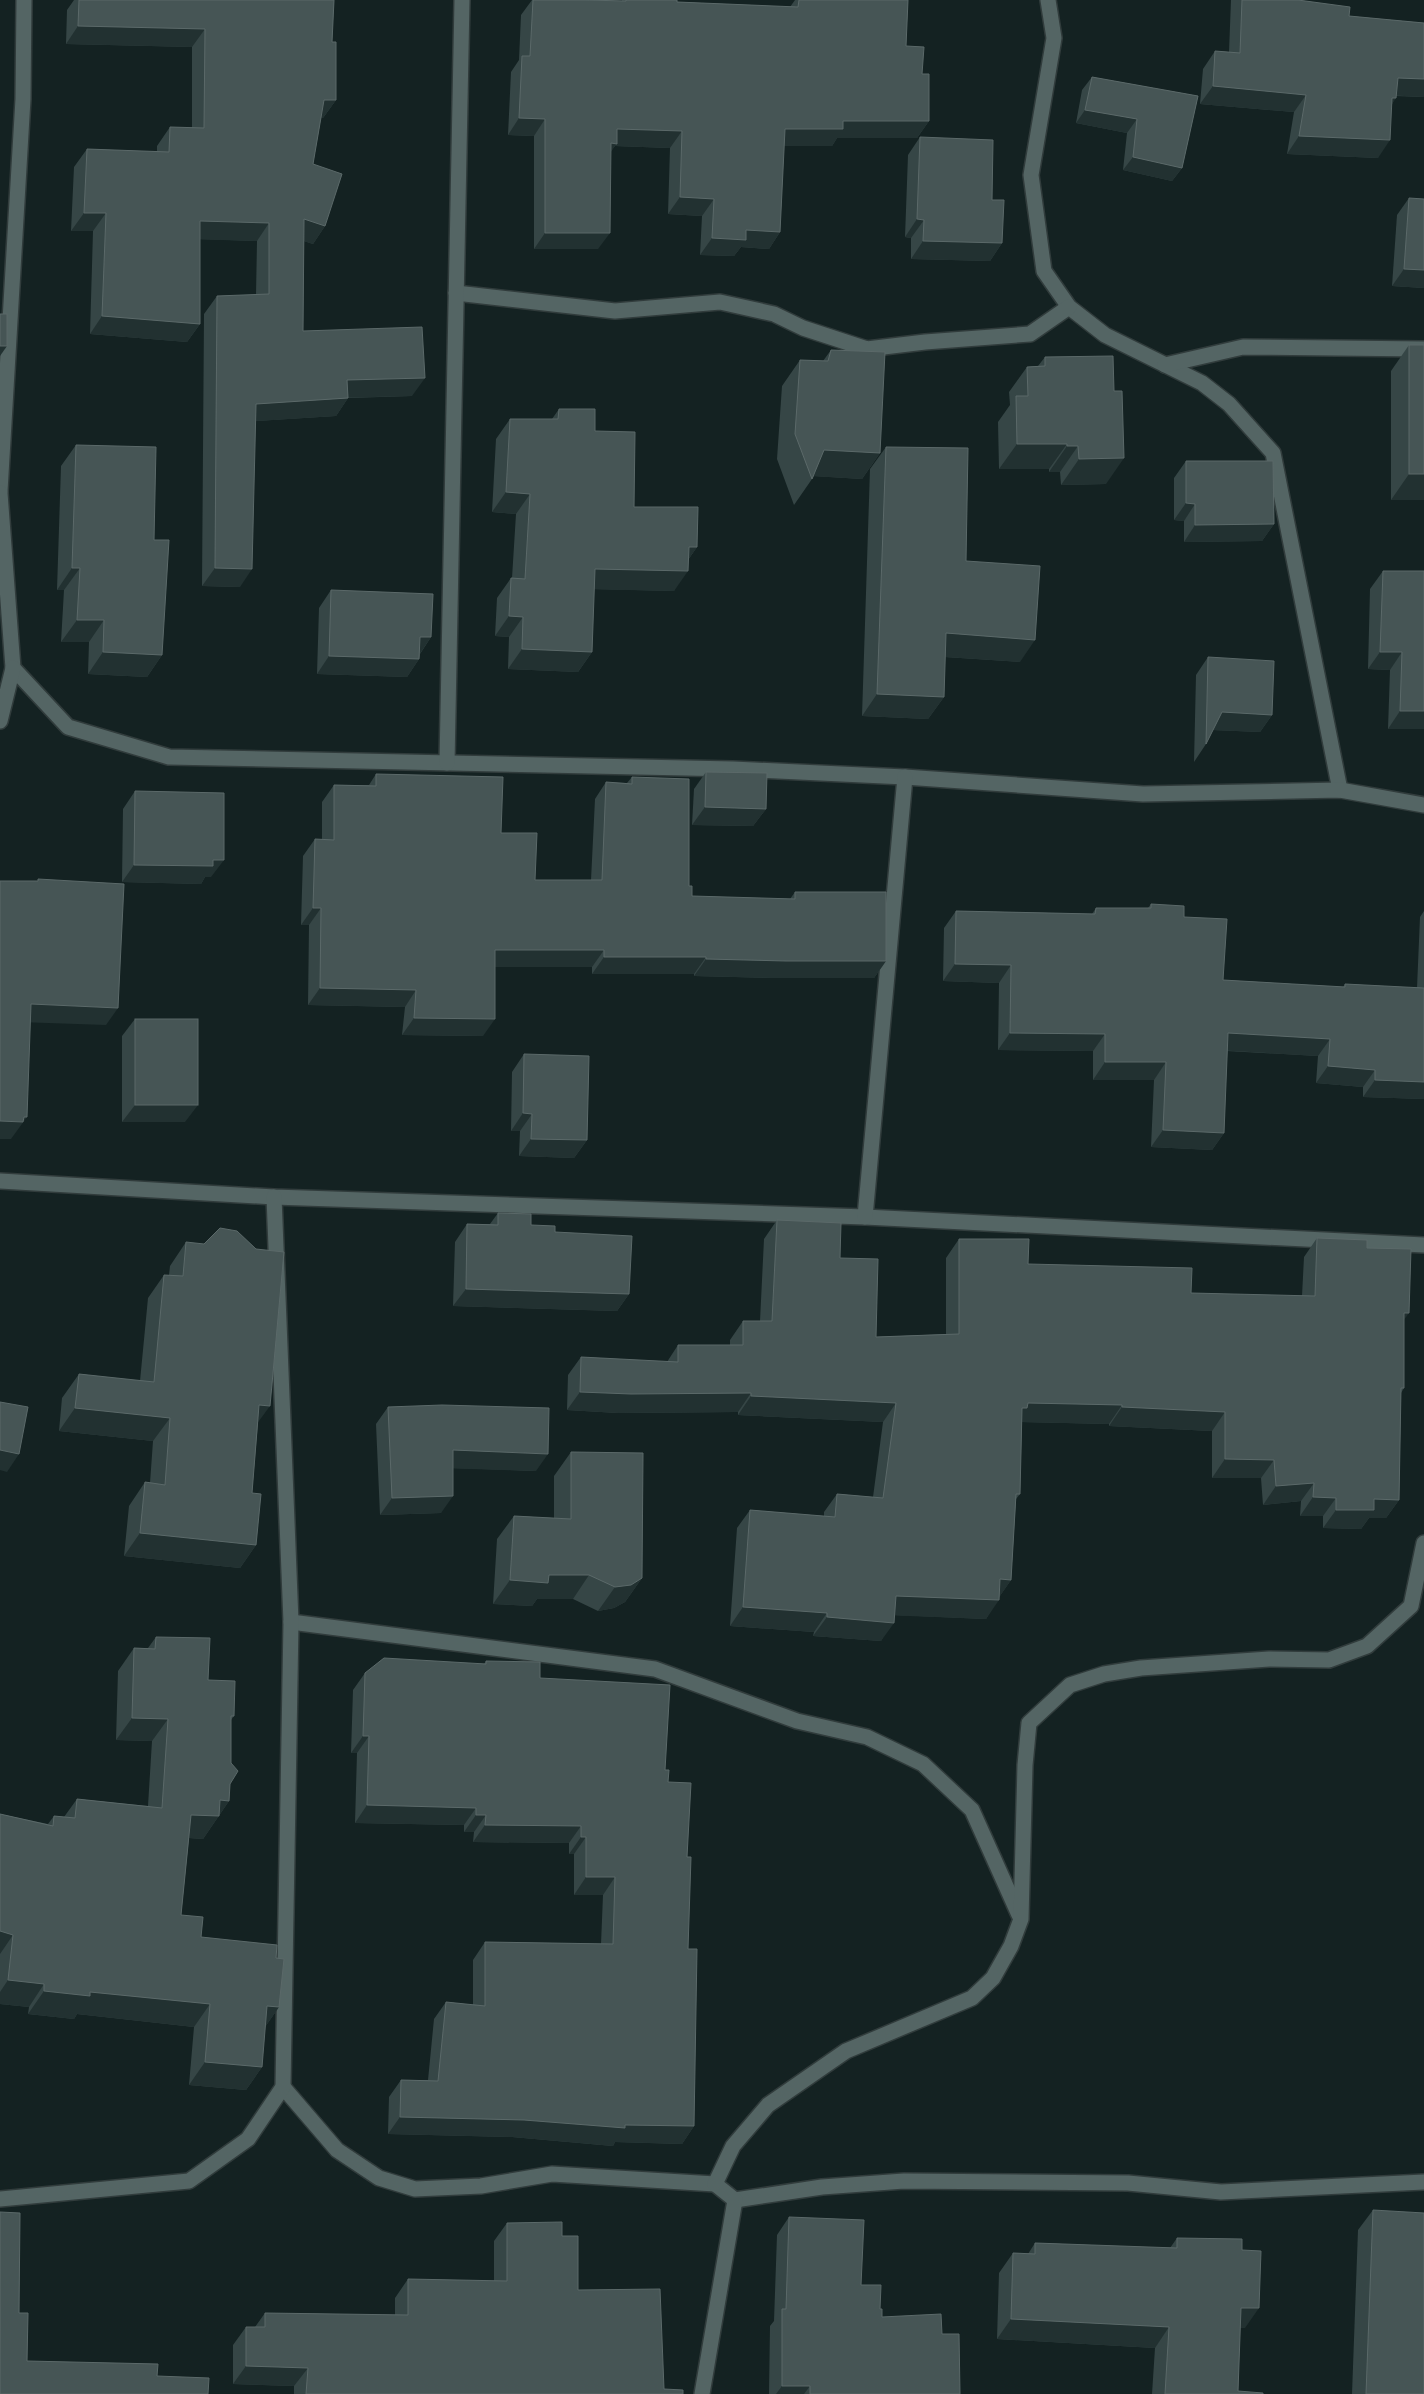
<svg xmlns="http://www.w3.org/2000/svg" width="1424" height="2394" font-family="Signika,sans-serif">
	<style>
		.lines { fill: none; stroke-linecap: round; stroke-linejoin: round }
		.minor-casing { stroke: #313c3c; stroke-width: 18 }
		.minor { stroke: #546564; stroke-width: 15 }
		.wall { fill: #364646 }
		.shaded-wall { fill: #223131 }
		.building { fill: #465555; stroke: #5b6969 }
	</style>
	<rect width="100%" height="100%" fill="#142222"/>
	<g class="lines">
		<defs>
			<g id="minor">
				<polyline points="1048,0 1054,38 1031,175 1044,271 1069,307 1105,335 1202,383 1229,404 1273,453 1340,790"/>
				<polyline points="456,293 615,311 720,302 774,314 803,328 867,349 925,342 1030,334 1069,307"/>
				<polyline points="1165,365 1243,347 1424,349"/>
				<polyline points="0,491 23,99 24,0"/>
				<polyline points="0,493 13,668 68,727 169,757 733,769 905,777 1143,794 1340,790 1424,805"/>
				<polyline points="0,721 13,668"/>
				<polyline points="447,763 462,0"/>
				<polyline points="0,1181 274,1197 865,1217 1424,1245"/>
				<polyline points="865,1217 905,777"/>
				<polyline points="291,1622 655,1669 797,1721 867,1737 923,1764 972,1810 1019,1915"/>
				<polyline points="283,2087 337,2150 379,2178 415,2189 481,2186 552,2174 715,2184"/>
				<polyline points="0,2199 189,2181 248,2139 283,2087 291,1622 274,1197"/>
				<polyline points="735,2200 822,2187 904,2181 1128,2183 1221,2192 1424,2182"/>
				<polyline points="702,2394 735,2200 715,2184 733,2146 768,2105 846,2051 972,1998 993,1978 1011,1946 1021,1919 1025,1765 1029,1723 1070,1685 1104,1674 1141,1668 1269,1659 1329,1660 1367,1646 1411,1606 1424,1543"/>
			</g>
		</defs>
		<use href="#minor" class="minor-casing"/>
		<use href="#minor" class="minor"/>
	</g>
	<g class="wall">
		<polygon points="74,0 334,0 332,42 336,100 323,118 321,118 313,164 325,226 313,244 304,241 303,331 412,396 348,398 336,416 256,421 240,587 202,586 204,314 217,296 256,295 257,241 200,239 200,324 187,342 90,334 93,231 71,231 74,167 87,149 157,152 157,146 170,127 192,128 192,47 66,44 67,10"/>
		<polygon points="532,0 586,0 622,1 622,0 677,0 677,2 790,7 795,0 908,0 906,46 922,74 929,121 917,138 837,138 832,146 784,146 780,232 769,249 741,247 734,256 700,255 702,216 668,214 670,148 615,146 610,152 598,249 534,249 534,136 508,135 511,72 519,60 521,15"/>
		<polygon points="1231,0 1298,0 1349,16 1424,23 1424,97 1396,96 1392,104 1378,158 1287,154 1294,112 1200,104 1203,69 1215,51 1229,52"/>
		<polygon points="1092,77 1198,96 1182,168 1172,181 1123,170 1127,133 1076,123 1082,90"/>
		<polygon points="920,137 992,200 1002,243 990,261 911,259 911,238 905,237 908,155"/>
		<polygon points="1409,198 1424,288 1392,286 1397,215"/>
		<polygon points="1409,345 1424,500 1391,500 1391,371"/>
		<polygon points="831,350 880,453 862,479 814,476 812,479 794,505 777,459 782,386 800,360 823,361"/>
		<polygon points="1045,357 1106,484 1061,485 1060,472 1049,472 1049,469 999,469 998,422 1010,405 1009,392 1027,367 1038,366"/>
		<polygon points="559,409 595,431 634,507 697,547 688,560 674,591 594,589 592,652 578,672 508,669 509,637 495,636 497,598 511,578 512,578 516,514 492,512 496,439 510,419 552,419"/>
		<polygon points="76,445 154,540 162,655 147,677 88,674 89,642 61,642 64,590 57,590 61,466"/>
		<polygon points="886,447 966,561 1020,662 945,657 944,697 928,719 862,716 870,469"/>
		<polygon points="1186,461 1274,524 1262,541 1184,542 1184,521 1174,520 1174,478"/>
		<polygon points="1383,571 1424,729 1388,729 1390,670 1368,669 1370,589"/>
		<polygon points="331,590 431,637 420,654 419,659 407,677 317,674 319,608"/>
		<polygon points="1208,657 1272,715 1260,732 1213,730 1206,744 1194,762 1196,675"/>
		<polygon points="706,772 766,809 753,826 692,825 694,789"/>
		<polygon points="376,774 501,833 535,880 591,880 595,799 606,782 627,783 632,777 689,886 692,896 790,899 795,892 886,961 874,978 774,978 694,976 694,974 592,974 592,967 495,967 483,1036 402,1035 405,1007 308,1005 309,925 301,925 303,856 315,839 322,839 322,802 334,785 369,785"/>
		<polygon points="135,791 211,877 205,877 201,884 122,882 123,809"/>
		<polygon points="1151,904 1184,917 1223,980 1343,987 1345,984 1417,988 1420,917 1424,911 1424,1099 1363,1097 1363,1087 1316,1083 1318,1056 1227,1051 1224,1133 1212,1150 1151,1147 1154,1080 1093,1080 1093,1051 998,1050 999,983 943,981 944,928 956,911 1092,914 1096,908 1148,908"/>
		<polygon points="135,1019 185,1122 122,1122 122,1036"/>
		<polygon points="524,1054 587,1140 574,1158 519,1156 520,1131 511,1131 512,1072"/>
		<polygon points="498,1213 531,1225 555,1232 629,1294 617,1311 453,1306 455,1242 467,1224 490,1224"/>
		<polygon points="777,1220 840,1258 876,1337 946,1334 946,1258 959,1239 1028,1264 1191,1293 1302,1296 1304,1257 1317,1238 1367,1248 1404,1319 1404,1388 1401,1393 1399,1500 1386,1518 1369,1518 1361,1529 1323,1528 1323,1516 1300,1516 1301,1501 1263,1505 1261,1478 1212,1478 1212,1431 1109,1426 1109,1424 1022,1422 1020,1494 1016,1499 1011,1580 999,1597 986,1619 895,1615 881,1641 813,1636 814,1632 730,1626 737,1528 750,1510 824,1516 824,1512 837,1494 873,1497 883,1422 738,1415 738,1412 618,1413 567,1410 568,1375 581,1357 667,1362 678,1345 730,1345 730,1340 743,1321 760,1321 764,1239"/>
		<polygon points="186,1242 258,1423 252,1493 256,1545 240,1568 124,1556 129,1506 145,1482 150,1483 153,1441 59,1431 62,1398 79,1374 140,1381 148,1298 164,1275 169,1275 170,1266"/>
		<polygon points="388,1407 536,1471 453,1468 441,1513 380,1515 376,1424"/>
		<polygon points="571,1452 642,1578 625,1602 614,1608 598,1611 573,1599 537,1599 532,1606 493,1604 497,1539 514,1516 554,1518 554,1476"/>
		<polygon points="156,1637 208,1680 234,1716 231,1720 230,1784 229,1801 203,1839 189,1838 181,1915 201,1937 276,1958 279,2007 265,2027 262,2067 246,2090 189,2085 194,2027 77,2014 74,2019 28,2014 29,2007 0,2004 0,1814 48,1824 54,1816 64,1817 77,1799 148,1806 152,1741 116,1740 118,1671 134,1648 148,1648"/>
		<polygon points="486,1661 540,1678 665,1770 687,1857 688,1949 694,2126 682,2144 615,2142 613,2146 512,2137 388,2134 389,2097 401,2080 428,2080 434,2019 446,2002 473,2005 473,1960 485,1942 601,1944 603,1895 574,1895 574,1854 569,1854 569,1843 473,1842 474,1832 464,1832 464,1825 355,1823 357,1753 351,1753 353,1690 365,1673 484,1664"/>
		<polygon points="1373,2210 1424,2394 1352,2394 1358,2230"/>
		<polygon points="789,2217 861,2285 880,2309 882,2317 942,2334 960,2394 769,2394 770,2326 774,2321 777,2235"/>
		<polygon points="507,2223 562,2236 578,2290 664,2389 683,2394 294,2394 294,2386 233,2384 233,2345 246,2327 255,2327 265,2313 395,2315 395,2298 408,2279 494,2281 494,2241"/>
		<polygon points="1177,2238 1242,2250 1245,2328 1240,2328 1238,2391 1263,2394 1152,2394 1155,2348 997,2339 999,2273 1013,2253 1028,2254 1035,2243 1170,2248"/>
	</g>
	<g class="shaded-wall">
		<polygon points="78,26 205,29 192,47 66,44"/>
		<polygon points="1398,78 1424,79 1424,97 1385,95"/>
		<polygon points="1213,86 1306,95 1294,112 1200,104"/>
		<polygon points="1392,98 1396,98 1384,116"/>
		<polygon points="324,100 336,100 323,118 311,118"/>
		<polygon points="1085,110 1137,119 1127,133 1076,123"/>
		<polygon points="519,118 545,119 534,136 508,135"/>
		<polygon points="843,121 929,121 917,138 837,138 832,146 773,146 785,129"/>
		<polygon points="617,129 682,131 670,148 615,146 605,160 599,160"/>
		<polygon points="1299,136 1390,140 1378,158 1287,154"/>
		<polygon points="1133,157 1182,168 1172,181 1123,170"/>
		<polygon points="680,197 714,199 702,216 668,214"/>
		<polygon points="84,213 106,213 93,231 71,231"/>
		<polygon points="304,219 325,226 313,244 291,237"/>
		<polygon points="917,219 924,220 911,238 905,237"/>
		<polygon points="200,221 269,223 257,241 187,239"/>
		<polygon points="746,230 780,232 769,249 741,247 734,256 700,255 712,238"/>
		<polygon points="545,233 610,233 598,249 534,249"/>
		<polygon points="923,241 1002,243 990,261 911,259"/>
		<polygon points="1404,269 1424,270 1424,288 1392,286"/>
		<polygon points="102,316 200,324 187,342 90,334"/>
		<polygon points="0,346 7,346 0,356"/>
		<polygon points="425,378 412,396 334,398 347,380"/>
		<polygon points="348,398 336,416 244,422 256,404"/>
		<polygon points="1017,444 1067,444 1049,469 999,469"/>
		<polygon points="1067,446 1078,446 1060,472 1049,472"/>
		<polygon points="824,450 880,453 862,479 811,476"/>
		<polygon points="1124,458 1106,484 1061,485 1079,459"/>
		<polygon points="1409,474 1424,474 1424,500 1391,500"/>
		<polygon points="506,492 530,494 516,514 492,512"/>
		<polygon points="1186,503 1195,504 1184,521 1174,520"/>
		<polygon points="1274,524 1262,541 1184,542 1195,525"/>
		<polygon points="689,547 697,547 683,567"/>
		<polygon points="72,568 80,568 64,590 57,590"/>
		<polygon points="215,568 252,569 240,587 202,586"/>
		<polygon points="595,569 688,571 674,591 581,589"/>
		<polygon points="509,616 523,617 509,637 495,636"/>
		<polygon points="77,620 104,620 89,642 61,642"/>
		<polygon points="946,633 1035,640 1020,662 930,656"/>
		<polygon points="420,637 431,637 419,655"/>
		<polygon points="522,649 592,652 578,672 508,669"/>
		<polygon points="103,652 162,655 147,677 88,674"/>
		<polygon points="1380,652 1402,652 1390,670 1368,669"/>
		<polygon points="329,656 419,659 407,677 317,674"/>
		<polygon points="877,694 944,697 928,719 862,716"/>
		<polygon points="1400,711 1424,711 1424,729 1388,729"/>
		<polygon points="1222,712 1272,715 1260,732 1210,730"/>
		<polygon points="705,807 766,809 753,826 692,825"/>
		<polygon points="213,860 224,860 211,877 205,877 201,884 122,882 134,865"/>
		<polygon points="313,908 321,908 309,925 301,925"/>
		<polygon points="495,950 604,950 592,967 483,967"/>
		<polygon points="604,957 706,957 694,974 592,974"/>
		<polygon points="706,959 886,961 874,978 774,978 694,976"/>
		<polygon points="955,964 1011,965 999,983 943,981"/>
		<polygon points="320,988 416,990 405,1007 308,1005"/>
		<polygon points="31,1004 118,1008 106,1025 19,1022"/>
		<polygon points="414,1018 495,1019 483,1036 402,1035"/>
		<polygon points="1010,1033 1105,1034 1093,1051 998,1050"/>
		<polygon points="1228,1033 1330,1039 1318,1056 1216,1050"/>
		<polygon points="1105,1062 1166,1062 1154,1080 1093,1080"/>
		<polygon points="1328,1066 1375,1070 1363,1087 1316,1083"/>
		<polygon points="1375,1080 1424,1082 1424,1099 1363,1097"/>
		<polygon points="135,1105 198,1105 185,1122 122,1122"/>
		<polygon points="523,1113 532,1114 520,1131 511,1131"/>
		<polygon points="24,1117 27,1117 11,1139 0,1139 0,1121"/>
		<polygon points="1163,1130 1224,1133 1212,1150 1151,1147"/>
		<polygon points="531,1139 587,1140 574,1158 519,1156"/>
		<polygon points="466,1289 629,1294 617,1311 453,1306"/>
		<polygon points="1404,1313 1409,1313 1395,1332"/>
		<polygon points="580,1392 751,1393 738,1412 618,1413 567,1410"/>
		<polygon points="751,1396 896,1403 883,1422 738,1415"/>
		<polygon points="1028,1403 1122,1405 1109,1424 1018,1422 1022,1408"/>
		<polygon points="259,1405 270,1406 253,1429"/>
		<polygon points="1122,1407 1225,1412 1212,1431 1109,1426"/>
		<polygon points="75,1408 170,1418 153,1441 59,1431"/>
		<polygon points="0,1450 19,1454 7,1472 0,1470"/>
		<polygon points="453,1450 548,1454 536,1471 441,1468"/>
		<polygon points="1225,1459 1274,1460 1261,1478 1212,1478"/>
		<polygon points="1314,1483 1301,1501 1263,1505 1276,1486"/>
		<polygon points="453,1496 441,1513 380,1515 392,1498"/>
		<polygon points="1313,1497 1336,1498 1323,1516 1300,1516"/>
		<polygon points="1374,1499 1399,1500 1386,1518 1369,1518 1361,1529 1323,1528 1336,1510"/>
		<polygon points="140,1533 256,1545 240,1568 124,1556"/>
		<polygon points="549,1575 589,1575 573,1599 537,1599 532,1606 493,1604 510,1580"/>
		<polygon points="642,1578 625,1602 614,1608 598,1611 615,1587"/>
		<polygon points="1000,1579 1011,1580 998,1599"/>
		<polygon points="896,1596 999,1600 986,1619 883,1615"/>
		<polygon points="743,1607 827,1613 814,1632 730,1626"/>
		<polygon points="827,1617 894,1623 881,1641 813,1636"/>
		<polygon points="132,1718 168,1719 152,1741 116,1740"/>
		<polygon points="363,1736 369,1736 357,1753 351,1753"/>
		<polygon points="220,1800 229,1801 203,1839 175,1837 191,1815"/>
		<polygon points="367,1805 476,1808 464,1825 355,1823"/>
		<polygon points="476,1815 486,1815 474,1832 464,1832"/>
		<polygon points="485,1825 581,1826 569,1843 473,1842"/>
		<polygon points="581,1837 586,1837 574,1854 569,1854"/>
		<polygon points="586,1877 615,1877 603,1895 574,1895"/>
		<polygon points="0,1931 13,1935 0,1954"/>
		<polygon points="8,1980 44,1984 29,2007 0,2004 0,1992"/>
		<polygon points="44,1991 90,1992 210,2004 194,2027 77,2014 74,2019 28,2014"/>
		<polygon points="267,2006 279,2007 263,2030"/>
		<polygon points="205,2062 262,2067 246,2090 189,2085"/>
		<polygon points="400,2117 524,2120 625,2125 694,2126 682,2144 615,2142 613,2146 512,2137 388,2134"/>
		<polygon points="1241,2308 1259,2308 1245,2328 1227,2328"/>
		<polygon points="1011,2319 1169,2327 1155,2348 997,2339"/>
		<polygon points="246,2366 308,2368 294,2386 233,2384"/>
		<polygon points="782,2386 810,2386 804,2394 776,2394"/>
	</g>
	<g class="building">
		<polygon points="79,0 334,0 332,42 336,42 336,100 324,100 313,164 342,174 325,226 304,219 303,331 422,327 425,378 347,380 348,398 256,404 252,569 215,568 217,296 269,294 269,223 200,221 200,324 102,316 106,213 84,213 87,149 169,152 170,127 204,128 205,29 78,26"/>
		<polygon points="533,0 586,0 626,1 626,0 677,0 677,2 798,7 799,0 908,0 906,46 924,47 922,74 929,74 929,121 843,121 843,129 785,129 780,232 746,230 746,240 712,238 714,199 680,197 682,131 617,129 617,144 611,143 610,233 545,233 545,119 519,118 522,56 530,56"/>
		<polygon points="1242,0 1298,0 1350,7 1349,16 1424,23 1424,79 1398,78 1396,98 1392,98 1390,140 1299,136 1306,95 1213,86 1215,51 1240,53"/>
		<polygon points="1092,77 1198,96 1182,168 1133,157 1137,119 1085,110"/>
		<polygon points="920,137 993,140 992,200 1004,200 1002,243 923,241 924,220 917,219"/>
		<polygon points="1409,198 1424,199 1424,270 1404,269"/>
		<rect x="0" y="314" width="7" height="32"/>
		<rect x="1409" y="345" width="15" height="129"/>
		<polygon points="831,350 885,352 880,453 824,450 812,479 795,434 800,360 828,361"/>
		<polygon points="1113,356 1114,391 1122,391 1124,458 1079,459 1078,446 1067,446 1067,444 1017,444 1016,396 1028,396 1027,367 1045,366 1045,357"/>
		<polygon points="559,409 595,409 595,431 635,432 634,507 698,507 697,547 689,547 688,571 595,569 592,652 522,649 523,617 509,616 511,578 525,579 530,494 506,492 510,419 558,419"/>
		<polygon points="76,445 156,447 154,540 169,540 162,655 103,652 104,620 77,620 80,568 72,568"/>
		<polygon points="886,447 968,448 966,561 1040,566 1035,640 946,633 944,697 877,694"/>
		<polygon points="1186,461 1273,461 1274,524 1195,525 1195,504 1186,503"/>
		<polygon points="1383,571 1424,571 1424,711 1400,711 1402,652 1380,652"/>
		<polygon points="331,590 433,594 431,637 420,637 419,659 329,656"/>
		<polygon points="1208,657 1274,661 1272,715 1222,712 1206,744"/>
		<polygon points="706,772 767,773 766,809 705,807"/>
		<polygon points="376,774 503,777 501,833 537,833 535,880 602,880 606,782 632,784 632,777 689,779 689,886 692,886 692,896 795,899 795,892 886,892 886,961 786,961 706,959 706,957 604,957 604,950 495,950 495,1019 414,1018 416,990 320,988 321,908 313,908 315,839 334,840 334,785 376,786"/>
		<polygon points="135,791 224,793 224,860 213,860 213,866 134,865"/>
		<polygon points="38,879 124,884 118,1008 31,1004 27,1117 24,1117 23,1122 0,1121 0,881 38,881"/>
		<polygon points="1151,904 1184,906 1184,917 1227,919 1223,980 1345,987 1345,984 1424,988 1424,1082 1375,1080 1375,1070 1328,1066 1330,1039 1228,1033 1224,1133 1163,1130 1166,1062 1105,1062 1105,1034 1010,1033 1011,965 955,964 956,911 1095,914 1096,908 1151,908"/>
		<rect x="135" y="1019" width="63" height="86"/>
		<polygon points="524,1054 589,1056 587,1140 531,1139 532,1114 523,1113"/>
		<polygon points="498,1213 531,1214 531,1225 555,1226 555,1232 632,1236 629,1294 466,1289 467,1224 498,1225"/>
		<polygon points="777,1220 841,1223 840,1258 878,1259 876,1337 959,1334 959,1239 1029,1239 1028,1264 1192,1268 1191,1293 1315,1296 1317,1238 1367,1240 1367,1248 1411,1249 1409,1313 1404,1313 1404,1388 1401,1388 1399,1500 1374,1499 1374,1510 1336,1510 1336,1498 1313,1497 1314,1483 1276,1486 1274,1460 1225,1459 1225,1412 1122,1407 1122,1405 1028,1403 1027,1408 1022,1408 1020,1494 1016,1494 1011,1580 1000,1579 999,1600 896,1596 894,1623 827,1617 827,1613 743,1607 750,1510 835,1517 837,1494 883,1498 896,1403 751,1396 751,1393 631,1394 580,1392 581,1357 678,1362 678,1345 743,1345 743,1321 772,1321"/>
		<polygon points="220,1228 237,1231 256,1249 284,1252 270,1406 259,1405 252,1493 261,1494 256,1545 140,1533 145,1482 165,1485 170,1418 75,1408 79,1374 154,1382 164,1275 183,1276 186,1242 204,1244"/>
		<polygon points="0,1402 28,1407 19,1454 0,1450"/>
		<polygon points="442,1405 549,1408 548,1454 453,1450 453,1496 392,1498 388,1407"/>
		<polygon points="571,1452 643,1453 642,1578 631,1585 615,1587 589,1575 549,1575 548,1583 510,1580 514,1516 571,1519"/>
		<polygon points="156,1637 210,1638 208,1680 235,1681 234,1716 231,1716 231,1763 238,1771 230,1784 229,1801 220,1800 219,1816 191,1815 181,1915 203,1917 201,1937 277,1945 276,1958 284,1959 279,2007 267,2006 262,2067 205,2062 210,2004 90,1992 90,1996 44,1991 44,1984 8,1980 13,1935 0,1931 0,1814 53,1826 54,1816 75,1818 77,1799 162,1808 168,1719 132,1718 134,1648 155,1649"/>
		<polygon points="384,1658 486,1664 486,1661 540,1662 540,1678 670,1685 665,1770 669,1770 668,1782 691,1783 687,1857 691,1857 688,1949 697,1949 694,2126 625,2125 625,2128 524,2120 400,2117 401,2080 438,2081 446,2002 485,2006 485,1942 613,1944 615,1877 586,1877 586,1837 581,1837 581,1826 485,1825 486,1815 476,1815 476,1808 367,1805 369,1736 363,1736 365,1673"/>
		<polygon points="1373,2210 1424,2213 1424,2394 1366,2394"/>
		<polygon points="0,2212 20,2213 19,2313 28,2313 27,2361 158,2364 157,2376 209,2378 208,2394 0,2394"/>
		<polygon points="789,2217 864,2220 861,2285 881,2285 880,2309 882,2309 882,2317 941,2314 942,2334 959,2334 960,2394 810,2394 810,2386 782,2386 782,2309 786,2309"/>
		<polygon points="562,2222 562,2236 578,2236 578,2290 660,2289 664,2389 683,2390 683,2394 306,2394 308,2368 246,2366 246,2327 265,2327 265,2313 408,2315 408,2279 507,2281 507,2223"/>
		<polygon points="1177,2238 1242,2239 1242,2250 1261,2251 1259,2308 1241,2308 1238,2391 1263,2393 1263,2394 1165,2394 1169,2327 1011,2319 1013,2253 1035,2254 1035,2243 1177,2248"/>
	</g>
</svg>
